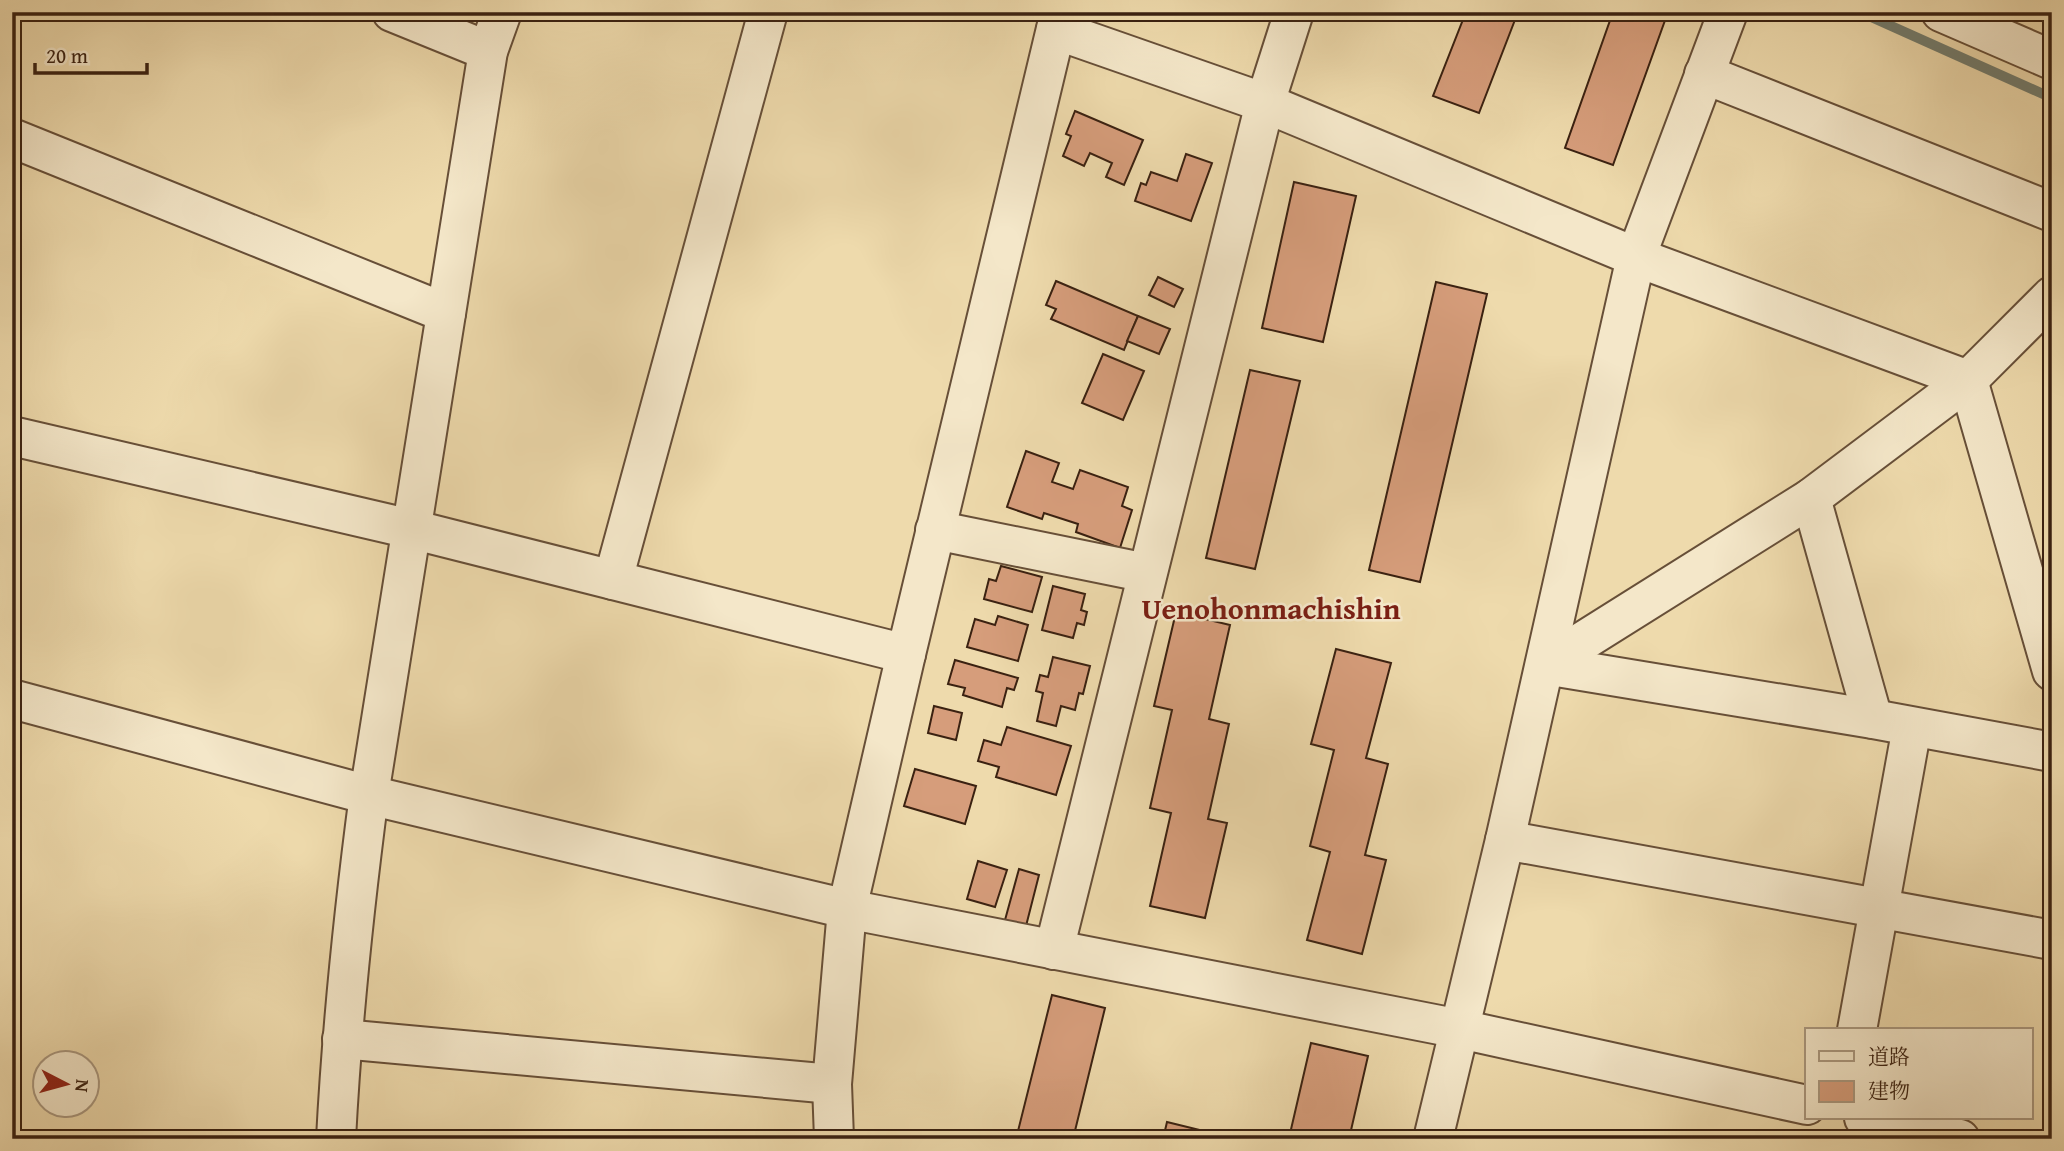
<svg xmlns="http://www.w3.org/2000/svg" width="2064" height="1151" font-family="'Gentium Book Plus','Noto Serif JP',serif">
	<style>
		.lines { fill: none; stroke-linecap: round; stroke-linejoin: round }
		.stream { stroke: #737d6f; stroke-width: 10 }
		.building { fill: #d69d7b; stroke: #3a2111; stroke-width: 2 }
		.minor-casing { stroke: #674f38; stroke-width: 42 }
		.minor { stroke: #f4e7c9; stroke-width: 38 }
		.labels { text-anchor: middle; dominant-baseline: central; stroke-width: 5; stroke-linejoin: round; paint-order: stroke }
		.quarter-label { font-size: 30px; font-weight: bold; fill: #7a1f14; stroke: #f4e7c9 }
	</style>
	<rect width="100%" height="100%" fill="#eedaac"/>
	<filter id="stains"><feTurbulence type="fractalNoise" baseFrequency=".00286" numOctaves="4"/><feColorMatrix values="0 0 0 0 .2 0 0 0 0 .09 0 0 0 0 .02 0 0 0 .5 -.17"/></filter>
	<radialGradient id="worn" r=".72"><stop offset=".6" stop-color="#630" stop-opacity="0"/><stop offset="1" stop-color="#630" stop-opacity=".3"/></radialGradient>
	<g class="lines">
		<polyline class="stream" points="1860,12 2052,98"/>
	</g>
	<g class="building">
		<polygon points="1466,12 1518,12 1479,113 1433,96"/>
		<polygon points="1613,12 1668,12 1613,165 1565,148"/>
		<polygon points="1075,111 1143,140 1124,185 1106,177 1112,163 1090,153 1084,166 1063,156 1071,136 1066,134"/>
		<polygon points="1186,154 1212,163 1191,221 1135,201 1141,183 1146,185 1151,172 1177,181"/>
		<polygon points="1294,182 1356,196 1323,342 1262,328"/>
		<polygon points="1158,277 1183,289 1174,307 1149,295"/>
		<polygon points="1056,281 1138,316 1124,350 1051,319 1056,309 1046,305"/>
		<polygon points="1436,282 1487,294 1420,582 1369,570"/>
		<polygon points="1138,316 1170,329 1159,354 1127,341"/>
		<polygon points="1103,354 1144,371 1123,420 1082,403"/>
		<polygon points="1250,370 1300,381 1255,569 1206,558"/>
		<polygon points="1026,451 1059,463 1052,482 1073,489 1080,470 1128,487 1122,506 1132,510 1120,548 1076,532 1078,524 1044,513 1042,519 1007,507"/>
		<polygon points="1001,566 1042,577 1032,612 984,599 989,579 996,581"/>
		<polygon points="1053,586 1085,594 1081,610 1087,612 1084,625 1077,623 1073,638 1042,630"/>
		<polygon points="1176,612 1230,625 1209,719 1229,724 1208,819 1227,823 1205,918 1150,906 1171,813 1150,808 1172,710 1154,706"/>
		<polygon points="998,616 1028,625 1018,661 967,647 975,619 995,625"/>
		<polygon points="1336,649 1391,663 1366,758 1388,764 1365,855 1386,860 1362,954 1307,940 1330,852 1310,846 1334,750 1311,744"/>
		<polygon points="1053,657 1090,666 1083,694 1079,693 1075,710 1061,706 1056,726 1037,721 1043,693 1036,691 1040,675 1048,677"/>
		<polygon points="955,660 1018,678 1014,690 1007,688 1002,707 963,695 965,688 948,684"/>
		<polygon points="934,706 962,713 956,740 928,733"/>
		<polygon points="1007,727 1071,746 1056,795 996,777 999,767 978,761 984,740 1001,745"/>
		<polygon points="915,769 976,786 965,824 904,806"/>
		<polygon points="978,861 1007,870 995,907 967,899"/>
		<polygon points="1019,869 1039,875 1026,926 1005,920"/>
		<polygon points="1052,995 1105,1008 1073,1139 1016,1139"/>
		<polygon points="1311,1043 1368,1056 1349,1139 1289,1138"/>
		<polygon points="1167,1122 1220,1135 1219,1139 1163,1139"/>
	</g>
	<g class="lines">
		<defs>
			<g id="minor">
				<polyline points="392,12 488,51"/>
				<polyline points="1941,12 2052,60"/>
				<polyline points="1056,30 1265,103 1636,257 1968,380"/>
				<polyline points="1704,74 2052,212"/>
				<polyline points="12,138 446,313"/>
				<polyline points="1968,380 2052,671"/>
				<polyline points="12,436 411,529 906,654"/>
				<polyline points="1811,498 1873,719"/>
				<polyline points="935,530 1147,573"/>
				<polyline points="613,580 768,12"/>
				<polyline points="1545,665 1811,498 1968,380 2052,296"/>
				<polyline points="1545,665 1873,719 2052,752"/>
				<polyline points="12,699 369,795 847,909 1460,1029 1807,1105"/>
				<polyline points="1505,840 2052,940"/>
				<polyline points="1054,950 1265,103 1294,12"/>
				<polyline points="1857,1030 1912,727"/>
				<polyline points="342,1039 832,1084"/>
				<polyline points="1864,1118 1960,1139"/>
				<path d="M336 1139C342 1023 354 909 369 795L488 51 502 12"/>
				<polyline points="834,1139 832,1084 847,909 906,654 1060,12"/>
				<polyline points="1433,1139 1505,840 1636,257 1728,12"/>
			</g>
		</defs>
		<use href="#minor" class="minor-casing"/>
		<use href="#minor" class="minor"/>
	</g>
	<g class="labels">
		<g class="quarter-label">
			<text x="1271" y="608">Uenohonmachishin</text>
		</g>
	</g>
	<rect width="2064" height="1151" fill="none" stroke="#eedaac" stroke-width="42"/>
	<rect x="14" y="14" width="2036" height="1123" fill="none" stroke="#3a2111" stroke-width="3.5"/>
	<rect x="21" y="21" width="2022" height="1109" fill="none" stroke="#3a2111" stroke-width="2"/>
	<rect x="1805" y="1028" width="228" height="91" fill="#f4e7c9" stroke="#aa987f" stroke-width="2"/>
	<rect x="1819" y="1051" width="35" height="10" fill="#f4e7c9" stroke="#aa987f" stroke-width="2"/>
	<text x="1868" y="1064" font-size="21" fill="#3a2111">道路</text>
	<rect x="1819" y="1081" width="35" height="21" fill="#d69d7b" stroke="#aa987f" stroke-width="2"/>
	<text x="1868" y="1098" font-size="21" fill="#3a2111">建物</text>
	<g transform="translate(66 1084) rotate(96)"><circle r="33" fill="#f4e7c9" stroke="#aa987f" stroke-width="2"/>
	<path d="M0-5L12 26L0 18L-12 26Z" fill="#8f2418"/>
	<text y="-10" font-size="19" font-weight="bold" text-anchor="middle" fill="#3a2111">N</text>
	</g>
	<path d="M35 63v10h112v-10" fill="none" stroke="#3a2111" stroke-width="3.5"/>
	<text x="46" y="63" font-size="21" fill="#3a2111" stroke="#f4e7c9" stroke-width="5" paint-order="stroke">20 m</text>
	<rect width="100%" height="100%" filter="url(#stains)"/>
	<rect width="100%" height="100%" fill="url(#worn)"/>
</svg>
